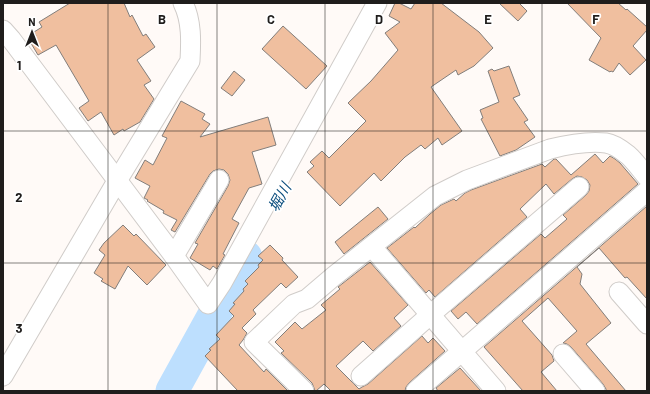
<svg xmlns="http://www.w3.org/2000/svg" width="650" height="394" font-family="Barlow,'Noto Sans JP',sans-serif">
	<style>
		.lines { fill: none; stroke-linecap: round; stroke-linejoin: round }
		.river { stroke: #bddffe; stroke-width: 33 }
		.building { fill: #f0bf9f; stroke: #827e7b }
		.minor-casing { stroke: #d0ccc9; stroke-width: 21 }
		.minor { stroke: #fff; stroke-width: 19 }
		.grid { fill: none; stroke: #1f1d1c; stroke-width: 1; stroke-opacity: 0.55 }
		.labels { text-anchor: middle; dominant-baseline: central; stroke-width: 3.5; stroke-linejoin: round; paint-order: stroke }
		.water-label { font-size: 15px; font-style: italic; fill: #0c4e7e; stroke: #fff }
		.grid-label { font-size: 13px; text-anchor: middle; font-weight: bold; fill: #1f1d1c; stroke: #fff; stroke-width: 3.5; stroke-linejoin: round; paint-order: stroke }
	</style>
	<rect width="100%" height="100%" fill="#fffaf7"/>
	<g class="lines">
		<polyline class="river" points="172,391 246,257"/>
	</g>
	<g class="building">
		<polygon points="70,3 124,3 130,17 132,15 143,36 146,34 155,47 137,60 151,81 144,85 154,99 140,122 124,131 123,129 114,135 101,112 88,121 79,108 89,101 56,45 38,55 29,40 36,36 34,32 42,27 39,22"/>
		<polygon points="395,3 399,3 411,9 415,3 441,3 479,32 493,48 474,66 458,75 456,70 431,87 462,131 442,145 438,138 425,149 421,145 405,157 381,181 374,173 340,206 307,172 314,166 310,162 322,151 329,158 366,121 348,103 371,81 398,50 385,33 400,22 389,16"/>
		<polygon points="499,3 519,3 527,11 518,21"/>
		<polygon points="567,3 618,3 626,10 627,9 647,27 647,30 633,46 646,60 630,75 619,63 613,72 611,71 610,72 589,60 601,38"/>
		<polygon points="283,26 327,66 306,89 262,49"/>
		<polygon points="509,66 520,95 513,98 528,120 524,122 535,137 516,150 500,156 481,119 483,118 480,110 499,102 488,71 492,69 494,71"/>
		<polygon points="234,71 245,80 232,96 221,88"/>
		<polygon points="181,101 205,114 202,119 210,124 200,137 268,117 276,145 252,152 262,184 249,188 232,219 239,223 223,254 225,255 217,269 213,266 210,270 190,258 198,244 195,243 228,186 230,180 228,174 224,170 219,169 213,171 210,174 175,232 171,230 177,220 163,213 164,211 147,201 148,200 144,198 150,186 135,178 145,160 153,165 167,138 162,136"/>
		<polygon points="595,154 603,163 610,156 615,159 620,163 638,184 477,324 466,312 458,319 451,311 541,234 545,238 567,219 563,215 586,195 589,191 590,185 587,180 582,177 577,176 572,179 554,194 546,184 520,209 527,217 435,297 429,290 426,293 387,248 414,227 415,228 430,214 441,205 454,199 456,201 465,193 471,190 542,164 545,167 554,159 556,159 571,175"/>
		<polygon points="647,206 647,299 627,277 625,278 599,248 577,267 582,274 580,284 611,323 586,344 626,391 606,391 606,389 603,384 571,347 567,344 563,343 577,331 548,298 522,321 552,355 554,361 541,372 557,391 523,391 484,347"/>
		<polygon points="378,207 388,219 344,254 335,242"/>
		<polygon points="123,225 134,236 136,234 166,265 147,285 128,266 115,289 101,281 103,279 94,273 105,255 99,250 104,243"/>
		<polygon points="270,245 283,258 282,260 298,277 286,288 281,283 254,309 253,310 256,314 242,328 247,333 243,340 239,345 264,372 266,369 288,391 238,391 205,356 211,350 209,349 220,339 216,335 234,316 229,311 235,304 233,303 244,291 243,289 248,284 245,281 259,267 258,265 263,260 258,256"/>
		<polygon points="370,262 408,305 394,318 401,326 373,351 363,341 336,366 359,389 362,387 368,384 422,336 428,343 433,338 445,351 409,383 406,387 405,391 331,391 324,384 316,391 315,391 314,388 312,383 281,353 284,351 275,342 295,322 302,329 326,310 321,305 340,289 338,287"/>
		<polygon points="460,368 481,391 438,391 436,388"/>
	</g>
	<g class="lines">
		<defs>
			<g id="minor">
				<polyline points="3,30 11,39 174,256 208,304 222,283 377,3"/>
				<polyline points="372,247 496,391"/>
				<polyline points="174,256 219,180"/>
				<polyline points="619,292 647,324"/>
				<polyline points="563,354 595,391"/>
				<path d="M3 376 117 181 190 61C191 42 192 21 183 3"/>
				<polyline points="361,376 430,315 579,187"/>
				<path d="M304 391 254 342 294 304 307 299 334 276 435 196 467 180 550 149C566 145 590 141 606 143 614 144 623 151 628 155 635 161 641 170 647 177"/>
				<polyline points="416,391 647,191"/>
			</g>
		</defs>
		<use href="#minor" class="minor-casing"/>
		<use href="#minor" class="minor"/>
	</g>
	<path class="grid" d="M108 3V391M217 3V391M325 3V391M433 3V391M542 3V391M3 131H647M3 263H647"/>
	<g class="labels">
		<g class="water-label">
			<text transform="translate(279 197) rotate(-61)">堀川</text>
		</g>
	</g>
	<g class="grid-label">
		<text x="162" y="24">B</text>
		<text x="271" y="24">C</text>
		<text x="379" y="24">D</text>
		<text x="488" y="24">E</text>
		<text x="596" y="24">F</text>
		<text x="19" y="70">1</text>
		<text x="19" y="202">2</text>
		<text x="19" y="333">3</text>
	</g>
	<rect width="650" height="394" fill="none" stroke="#1f1d1c" stroke-width="8"/>
	<g transform="translate(32 32)" stroke="#ffffff" stroke-width="3" paint-order="stroke">
	<path d="M0-3L7 15L0 10L-7 15Z" fill="#1f1d1c"/>
	<text y="-6" font-size="11" font-weight="bold" text-anchor="middle" fill="#1f1d1c">N</text>
	</g>
</svg>
